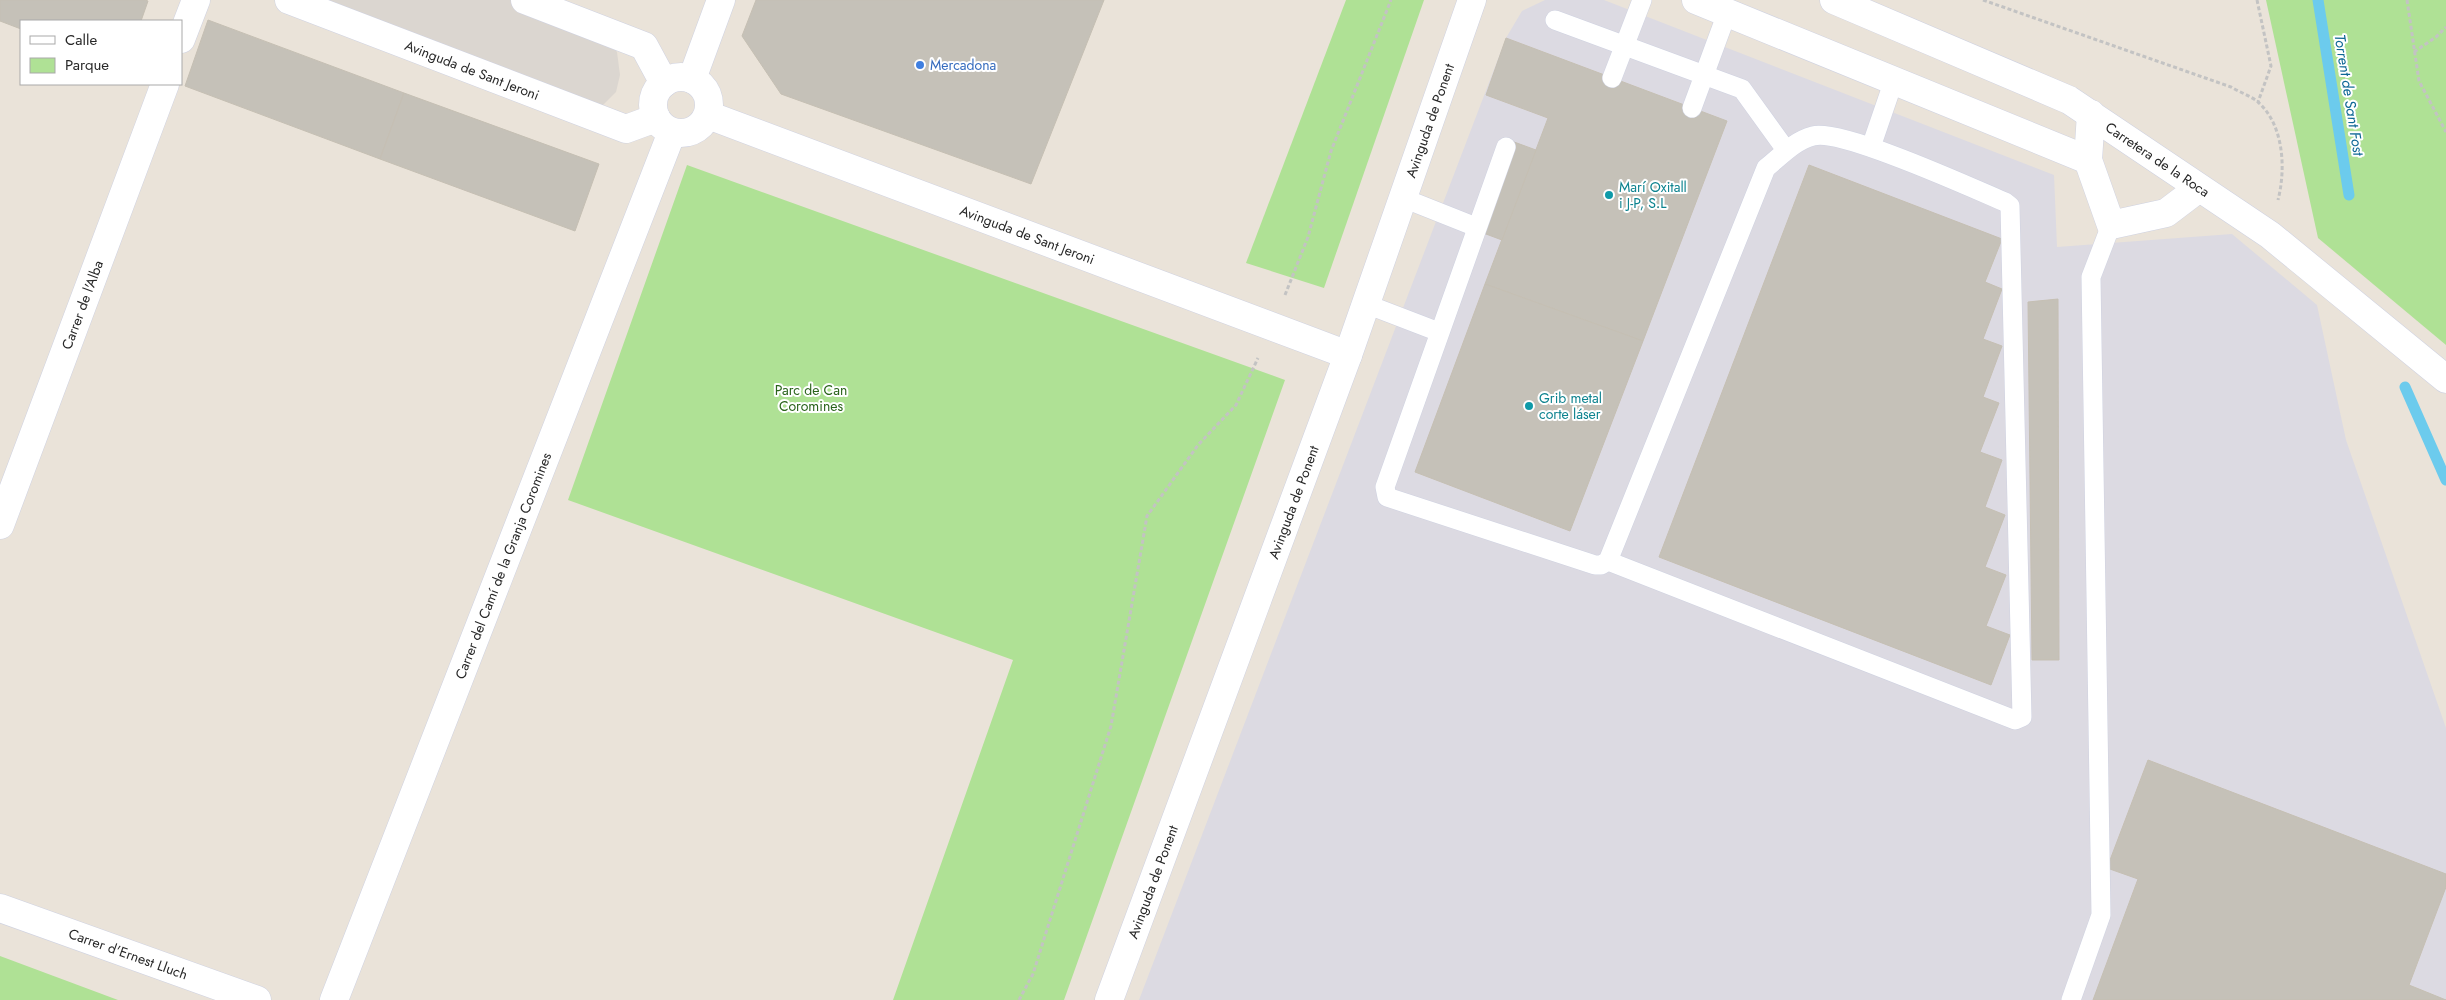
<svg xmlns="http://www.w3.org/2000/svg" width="2446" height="1000" font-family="Jost,sans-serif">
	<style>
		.industrial { fill: #dcdae2 }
		.green { fill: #afe195 }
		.plaza { fill: #dbd6d0 }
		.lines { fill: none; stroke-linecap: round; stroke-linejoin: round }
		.stream { stroke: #6ccbed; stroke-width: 11 }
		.building { fill: #c5c1b8; stroke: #c5bfb3 }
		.lane-casing { stroke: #cfd2e1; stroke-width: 20 }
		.street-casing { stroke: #cfd2e1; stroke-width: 29 }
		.secondary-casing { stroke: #cfd2e1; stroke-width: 29 }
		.path { stroke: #c3c3c3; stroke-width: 3; stroke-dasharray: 4 2.5; stroke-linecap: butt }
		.lane { stroke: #fff; stroke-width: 19 }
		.street { stroke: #fff; stroke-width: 28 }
		.secondary { stroke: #fff; stroke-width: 28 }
		.shop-dot { fill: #3f7fe0; stroke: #fff; stroke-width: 2 }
		.culture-dot { fill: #0f9aa8; stroke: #fff; stroke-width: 2 }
		.labels { text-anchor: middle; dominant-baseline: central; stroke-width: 4; stroke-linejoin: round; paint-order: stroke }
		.shop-label { font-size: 14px; fill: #366cbe; stroke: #fff; text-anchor: start }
		.street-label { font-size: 14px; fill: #282828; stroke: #fff }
		.culture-label { font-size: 14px; fill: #0d838f; stroke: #fff; text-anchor: start }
		.park-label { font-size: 14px; fill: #29631a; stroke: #fff }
		.water-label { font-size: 15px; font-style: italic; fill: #0e6795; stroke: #fff }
	</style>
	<rect width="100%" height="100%" fill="#eae3d9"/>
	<polygon class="industrial" points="1545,0 1604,0 2054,175 2057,247 2232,234 2317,305 2346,440 2446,728 2446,1000 1139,1000 1506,38 1522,11"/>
	<g class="green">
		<polygon points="1346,0 1424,0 1324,288 1246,263"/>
		<polygon points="2266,0 2446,0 2446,345 2318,238"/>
		<polygon points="687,165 1285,380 1064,1000 893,1000 1013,660 568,500"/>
		<polygon points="0,956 118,1000 0,1000"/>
	</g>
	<polygon class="plaza" points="289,0 525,0 602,30 617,52 620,75 616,92 602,106"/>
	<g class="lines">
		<g class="stream">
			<polyline points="2318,0 2349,195"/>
			<polyline points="2405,387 2446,480"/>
		</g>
	</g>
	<g class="building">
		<polygon points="0,0 145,0 148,1 141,21 21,21 21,29 0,21"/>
		<polygon points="756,0 1104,0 1031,184 781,94 742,36"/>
		<polygon points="208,20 404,93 380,159 185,86"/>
		<polygon points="1506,38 1727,121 1643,341 1485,284 1548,118 1486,95"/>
		<polygon points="404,93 599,164 575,231 380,159"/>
		<polygon points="1503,138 1536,150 1502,240 1470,228"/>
		<polygon points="1809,165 2002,239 1985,282 2002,289 1983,339 2002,346 1983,397 1999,403 1980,452 2002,460 1985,507 2005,515 1985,567 2006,575 1986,626 2010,635 1991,685 1659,557"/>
		<polygon points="1485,284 1643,341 1570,531 1415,472"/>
		<polygon points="2058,299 2059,660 2032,660 2028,302"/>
		<polygon points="2148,760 2446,874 2446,887 2409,985 2446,1000 2093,1000 2138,879 2107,868"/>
	</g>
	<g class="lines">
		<defs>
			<g id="lane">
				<polyline points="1555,20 1742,89 1786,150"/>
				<polyline points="1612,78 1642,0"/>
				<polyline points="1692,108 1727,13"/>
				<path d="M1506 147 1385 487 1387 497 1595 565H1601L1608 561 1766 168C1781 156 1794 141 1813 136 1841 128 1972 188 2005 202L2010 206 2022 717 2015 720 1608 561"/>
				<polyline points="1871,147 1894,80"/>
				<polyline points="1403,198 1476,227"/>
				<polyline points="1366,304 1439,332"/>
				<polyline points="2071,1000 2101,915 2091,277 2111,225"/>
			</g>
			<g id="street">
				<path id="s1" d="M289 0 626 129 656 118"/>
				<polyline points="525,0 644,46 664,83"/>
				<polyline points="1696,0 2088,160"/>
				<polyline points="181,39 196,0"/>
				<circle cx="681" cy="105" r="28"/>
				<polyline points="692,79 721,0"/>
				<polyline points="2091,114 2088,160 2111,225 2166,213 2199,188"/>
				<path id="s2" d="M708 115 1348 355"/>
				<path id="s3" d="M0 525 165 84"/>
				<path id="s4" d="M0 908 257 1000"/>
				<path id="s5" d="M334 1000 672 132"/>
				<path id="s6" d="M1109 1000 1348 355 1472 0"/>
			</g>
			<g id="secondary">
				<path id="s7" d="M1834 0 2069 100 2270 235 2446 379"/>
			</g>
		</defs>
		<use href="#lane" class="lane-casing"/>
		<use href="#street" class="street-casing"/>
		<use href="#secondary" class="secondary-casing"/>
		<g class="path">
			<path d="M1983 0 2231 87C2239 92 2251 96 2258 102 2284 125 2286 169 2278 200"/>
			<polyline points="2257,0 2271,66 2258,102"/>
			<polyline points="2407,0 2419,81 2446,132"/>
			<polyline points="2414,52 2436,37 2446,27"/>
			<polyline points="1285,295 1308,237 1331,151 1391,0"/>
			<polyline points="1019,1000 1033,974 1111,726 1147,516 1198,445 1236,405 1258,358"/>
		</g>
		<use href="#lane" class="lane"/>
		<use href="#street" class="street"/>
		<use href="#secondary" class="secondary"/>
	</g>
	<circle class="shop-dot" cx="920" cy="65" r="5"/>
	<g class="culture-dot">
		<circle cx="1609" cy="195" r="5"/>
		<circle cx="1529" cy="406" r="5"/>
	</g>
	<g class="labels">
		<g class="shop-label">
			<text x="930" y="65">Mercadona</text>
		</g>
		<g class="street-label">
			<text stroke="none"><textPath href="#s1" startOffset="196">Avinguda de Sant Jeroni</textPath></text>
			<text stroke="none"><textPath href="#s6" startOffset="936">Avinguda de Ponent</textPath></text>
			<text stroke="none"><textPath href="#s7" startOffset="362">Carretera de la Roca</textPath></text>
			<text stroke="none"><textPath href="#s2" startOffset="341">Avinguda de Sant Jeroni</textPath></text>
			<text stroke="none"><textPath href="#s3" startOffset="235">Carrer de l'Alba</textPath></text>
			<text stroke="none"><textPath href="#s6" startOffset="531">Avinguda de Ponent</textPath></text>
			<text stroke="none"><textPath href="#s5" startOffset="466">Carrer del Camí de la Granja Coromines</textPath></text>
			<text stroke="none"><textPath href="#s6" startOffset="126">Avinguda de Ponent</textPath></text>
			<text stroke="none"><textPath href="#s4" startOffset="136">Carrer d'Ernest Lluch</textPath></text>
		</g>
		<g class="culture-label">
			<text x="1619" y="187">Marí Oxitall<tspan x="1619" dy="16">i J-P, S.L</tspan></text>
			<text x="1539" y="398">Grib metal<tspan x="1539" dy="16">corte láser</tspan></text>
		</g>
		<g class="park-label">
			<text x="811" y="390">Parc de Can<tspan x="811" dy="16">Coromines</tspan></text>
		</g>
		<g class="water-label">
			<text transform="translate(2349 95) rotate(81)">Torrent de Sant Fost</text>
		</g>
	</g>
	<rect x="20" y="20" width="162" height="65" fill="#ffffff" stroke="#a9a9a9"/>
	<rect x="30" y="36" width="25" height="8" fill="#ffffff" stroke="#a9a9a9"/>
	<text x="65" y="45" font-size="15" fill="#282828">Calle</text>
	<rect x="30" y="58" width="25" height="15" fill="#afe195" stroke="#a9a9a9"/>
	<text x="65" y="70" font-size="15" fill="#282828">Parque</text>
</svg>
